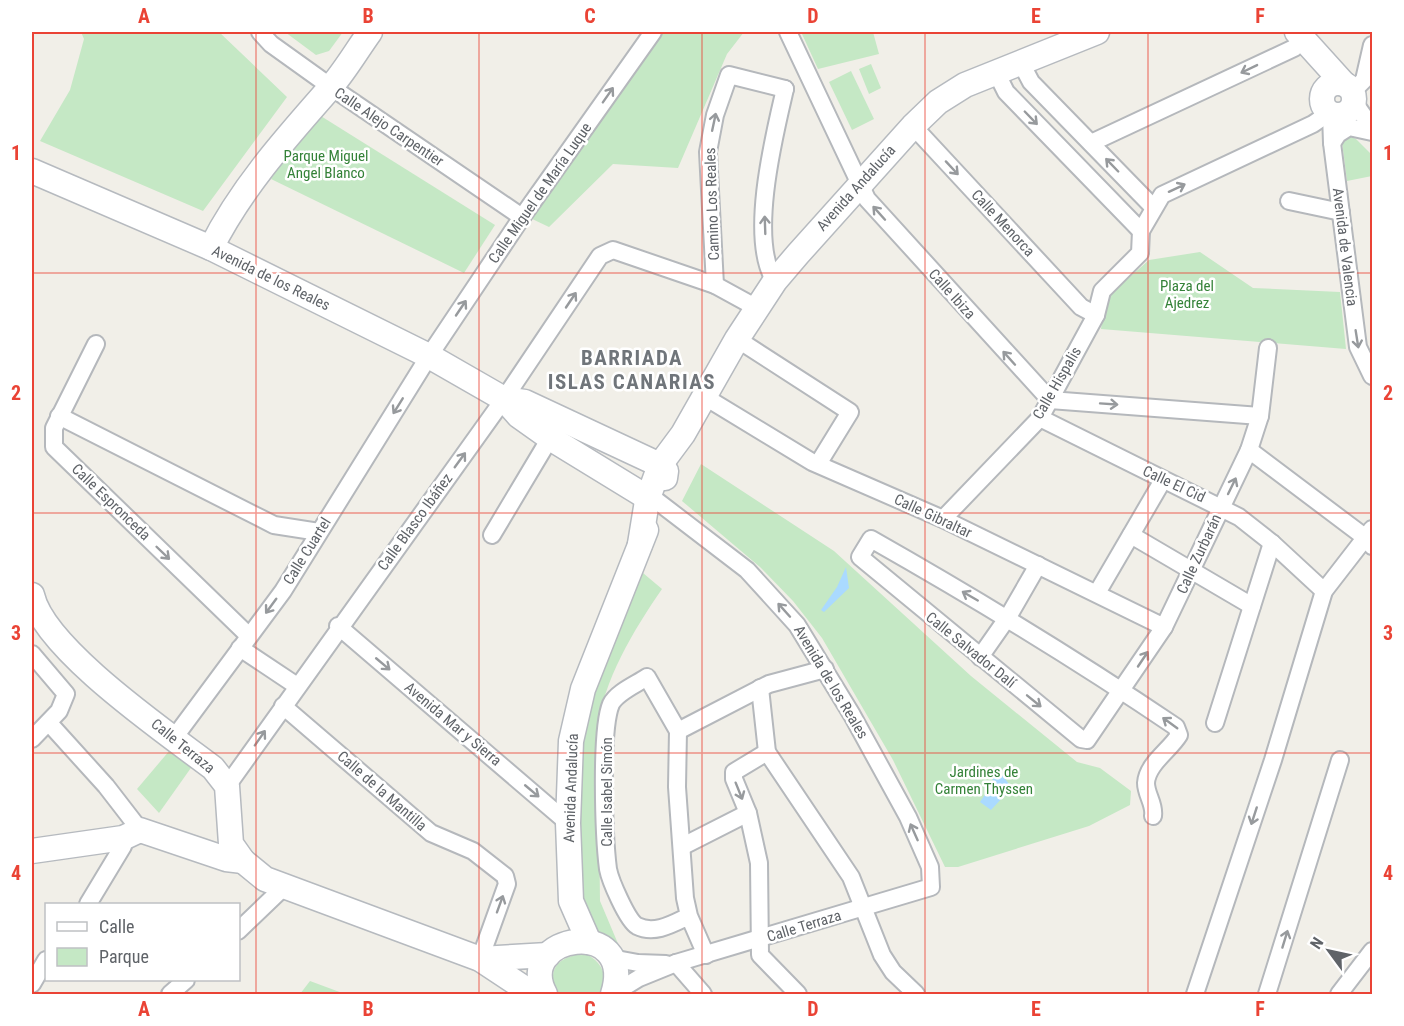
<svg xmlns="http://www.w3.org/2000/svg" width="1404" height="1026" font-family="'Roboto Condensed',sans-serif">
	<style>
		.green { fill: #c5e8c5 }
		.water { fill: #aadaff }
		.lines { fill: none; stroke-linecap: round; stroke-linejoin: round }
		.street-casing { stroke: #b5b8bc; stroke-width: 20 }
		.secondary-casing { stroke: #b6babf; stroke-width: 27 }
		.street { stroke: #fff; stroke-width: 16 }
		.secondary { stroke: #fff; stroke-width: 24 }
		.oneway { stroke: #979a9d }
		.grid { fill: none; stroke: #ea4335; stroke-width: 1.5; stroke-opacity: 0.55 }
		.labels { text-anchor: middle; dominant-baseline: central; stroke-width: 5; stroke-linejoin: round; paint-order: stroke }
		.street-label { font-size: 15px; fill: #5f6368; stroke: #fff }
		.park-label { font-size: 15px; fill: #348238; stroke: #fff }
		.district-label { font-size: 21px; font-weight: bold; letter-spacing: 1.5px; fill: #70757a; stroke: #fff }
		.neatline { fill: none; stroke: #ea4335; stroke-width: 2 }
		.grid-label { font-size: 20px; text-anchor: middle; font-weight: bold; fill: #ea4335 }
	</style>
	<rect width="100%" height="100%" fill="#f1efe8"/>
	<g class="green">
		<polygon points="81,32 219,32 287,97 203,211 40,141 70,90 84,39"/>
		<polygon points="285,32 343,32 329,51 316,55"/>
		<polygon points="663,32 744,32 727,54 678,168 613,164 549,227 528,217"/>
		<polygon points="812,32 873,32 879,54 818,69 802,34"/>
		<polygon points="871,64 881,88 869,94 859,69"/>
		<polygon points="851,71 874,119 852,130 829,82"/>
		<polygon points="316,113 495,225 464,273 271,179"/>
		<polygon points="1350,136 1356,139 1372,155 1372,176 1347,181 1342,142 1343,138"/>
		<polygon points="1200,252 1253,288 1340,292 1346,349 1101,329 1105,299 1149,260"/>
		<polygon points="701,464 834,551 971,676 1077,762 1100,768 1131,791 1130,805 1089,826 958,867 945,867 893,760 822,638 793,601 760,567 682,501"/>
		<path d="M643 573 662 589C635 628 601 683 598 731L600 901 619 946 591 926 583 914 577 768 590 701Z"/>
		<polygon points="170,750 193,765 159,813 137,789"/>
		<path d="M583 953C601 959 611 978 599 994H557C546 968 558 958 583 953Z"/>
		<polygon points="310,981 345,994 300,994"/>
	</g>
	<g class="water">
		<polygon points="846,567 849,588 824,612 821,610 837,587"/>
		<polygon points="996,766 1011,787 1020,791 1004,796 991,810 980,802 992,784"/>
	</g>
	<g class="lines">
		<defs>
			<g id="street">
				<polyline points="260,32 271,44 331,87 522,217"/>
				<polyline points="788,32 867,199 1050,400"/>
				<polyline points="1021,63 1031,82 1153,207"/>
				<polyline points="996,72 1006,92 1141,231"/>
				<polyline points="1352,92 1364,80 1372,45"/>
				<polyline points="1354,102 1372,128"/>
				<polyline points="1331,114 1332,143 1358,347 1372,376"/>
				<polyline points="913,126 1081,307 1096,315"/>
				<polyline points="1091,143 1294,48 1300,41"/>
				<polyline points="1332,143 1338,134 1349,127 1372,132"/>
				<polyline points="1289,201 1341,212"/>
				<path d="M775 281C748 240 774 136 785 89"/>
				<polyline points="715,285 708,152 715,115 729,75 785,89"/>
				<polyline points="737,339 850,412 818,464"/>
				<polyline points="96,344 54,428 54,447 249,636"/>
				<polyline points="705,397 812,462 943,519 1164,627"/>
				<polyline points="1050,400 1260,416"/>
				<polyline points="59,416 274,525 319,532"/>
				<polyline points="1040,418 1239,517 1272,543 1324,591"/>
				<polyline points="1249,450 1366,538 1372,546"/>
				<polyline points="943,519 1040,418 1096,315 1102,291 1140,253 1141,231 1162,195 1313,124 1329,113"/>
				<polyline points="492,535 550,438"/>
				<polyline points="1131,535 1252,606"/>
				<polyline points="1097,593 1163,480"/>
				<polyline points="338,626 568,823"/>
				<polyline points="240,648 297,686"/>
				<polyline points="32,654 66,694 59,711 32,739"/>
				<polyline points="980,657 1008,617 1038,565"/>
				<polyline points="760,688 767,752 851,877 882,955 893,972 916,994"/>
				<polyline points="283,706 431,833 473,851 505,876 507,884 480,959"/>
				<polyline points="49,723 106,786 140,830"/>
				<polyline points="1215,723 1272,543"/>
				<polyline points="678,731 769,684 825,669"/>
				<polyline points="174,738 283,591 429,356 522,217 653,32"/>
				<polyline points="767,752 734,772 734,779 748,813 759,863 760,955 798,994"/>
				<polyline points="227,786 504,399 600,256 613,250 715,285 757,308"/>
				<path d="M1153 816C1155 804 1146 795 1146 783 1147 764 1170 750 1179 735L1176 727C1077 660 975 598 871 539L860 557 1081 739 1087 740 1164 627 1249 450 1260 416 1268 348"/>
				<polyline points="683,846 748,813"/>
				<polyline points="88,904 123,846 123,838"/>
				<path d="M689 916C674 923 655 935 637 926 627 920 610 880 608 869 604 838 600 730 611 704 617 692 637 684 647 677L678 731 677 787 685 898 689 916 706 955"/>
				<polyline points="238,931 286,885"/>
				<polyline points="611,958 638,963 666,964"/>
				<polyline points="676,963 703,994"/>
				<polyline points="32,984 46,960"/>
				<polyline points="170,994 186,980"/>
				<polyline points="613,994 639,978 676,963 931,887 930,867 908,817 852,715 797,625 747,570 657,501"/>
				<polyline points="1195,994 1273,760 1324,591 1372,529"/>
				<polyline points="1267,994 1340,760"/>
				<polyline points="1339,994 1372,951"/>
			</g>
			<g id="secondary">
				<polyline points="1297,32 1344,84"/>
				<circle cx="1338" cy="99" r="16"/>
				<polyline points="32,171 211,248 429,356 504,399 519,416 550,438 648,498"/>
				<path d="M211 248C241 188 286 138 330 88 345 71 357 50 370 32"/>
				<polyline points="504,399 525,402 662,466 666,471 665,478"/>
				<polyline points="640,544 647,501 660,465 683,434 737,339 775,281 798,254 913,126 938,102 965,85 1097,32"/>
				<path d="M32 595C44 649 167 733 213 768L227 786 231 844 243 861 265 879 480 959 533 994"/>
				<polyline points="32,851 123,838 140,830 226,859 243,861"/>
				<polyline points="589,942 571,901 568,823 571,741 583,689 646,530"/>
				<polyline points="480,959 548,955"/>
				<path d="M545 994C513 934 637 915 613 994"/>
			</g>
		</defs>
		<use href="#street" class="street-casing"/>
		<use href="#secondary" class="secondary-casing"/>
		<use href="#street" class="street"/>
		<use href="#secondary" class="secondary"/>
	</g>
	<defs><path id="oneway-shaft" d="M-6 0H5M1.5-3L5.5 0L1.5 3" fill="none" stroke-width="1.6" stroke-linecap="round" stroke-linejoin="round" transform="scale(1.5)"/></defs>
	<g class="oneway">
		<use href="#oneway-shaft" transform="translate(1249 69) rotate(154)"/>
		<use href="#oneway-shaft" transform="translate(608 95) rotate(-55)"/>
		<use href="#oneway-shaft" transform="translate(1031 118) rotate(46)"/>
		<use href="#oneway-shaft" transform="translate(714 122) rotate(-78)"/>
		<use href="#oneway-shaft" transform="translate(1112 165) rotate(-134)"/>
		<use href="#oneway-shaft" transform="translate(952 168) rotate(47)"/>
		<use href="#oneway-shaft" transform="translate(1177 188) rotate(-25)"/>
		<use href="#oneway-shaft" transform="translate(879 213) rotate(-132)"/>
		<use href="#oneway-shaft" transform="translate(765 225) rotate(-92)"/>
		<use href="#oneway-shaft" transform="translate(571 300) rotate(-56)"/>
		<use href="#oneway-shaft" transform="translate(461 308) rotate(-56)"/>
		<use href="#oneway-shaft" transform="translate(1357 339) rotate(81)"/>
		<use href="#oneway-shaft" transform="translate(1009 358) rotate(-132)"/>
		<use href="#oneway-shaft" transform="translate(1109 404) rotate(4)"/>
		<use href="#oneway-shaft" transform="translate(398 406) rotate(122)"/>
		<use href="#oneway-shaft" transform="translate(460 460) rotate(-54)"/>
		<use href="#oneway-shaft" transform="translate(1232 486) rotate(-64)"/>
		<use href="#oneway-shaft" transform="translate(163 553) rotate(44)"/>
		<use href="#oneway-shaft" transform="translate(970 596) rotate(-150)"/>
		<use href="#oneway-shaft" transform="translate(271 606) rotate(126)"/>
		<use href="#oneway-shaft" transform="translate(784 610) rotate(-132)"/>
		<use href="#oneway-shaft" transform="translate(1143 659) rotate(-56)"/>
		<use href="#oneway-shaft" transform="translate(383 664) rotate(40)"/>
		<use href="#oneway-shaft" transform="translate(1034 701) rotate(39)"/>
		<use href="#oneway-shaft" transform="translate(1170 723) rotate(-144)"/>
		<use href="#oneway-shaft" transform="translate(260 738) rotate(-55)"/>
		<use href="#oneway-shaft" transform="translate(532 791) rotate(40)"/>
		<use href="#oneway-shaft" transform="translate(739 791) rotate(68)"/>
		<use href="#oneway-shaft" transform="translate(1254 816) rotate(108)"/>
		<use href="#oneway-shaft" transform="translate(914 832) rotate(-114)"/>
		<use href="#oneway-shaft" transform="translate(500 904) rotate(-70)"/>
		<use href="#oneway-shaft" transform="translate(1285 939) rotate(-73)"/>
	</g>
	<path class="grid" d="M256 32V994M479 32V994M702 32V994M925 32V994M1148 32V994M32 273H1372M32 513H1372M32 753H1372"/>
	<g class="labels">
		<g class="street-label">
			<text transform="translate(389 127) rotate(34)">Calle Alejo Carpentier</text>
			<text transform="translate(856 188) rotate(-48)">Avenida Andalucía</text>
			<text transform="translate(540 193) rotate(-55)">Calle Miguel de María Luque</text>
			<text transform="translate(712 204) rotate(-92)">Camino Los Reales</text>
			<text transform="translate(1003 223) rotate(47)">Calle Menorca</text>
			<text transform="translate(1345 247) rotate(83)">Avenida de Valencia</text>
			<text transform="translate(271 278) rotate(26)">Avenida de los Reales</text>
			<text transform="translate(952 294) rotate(48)">Calle Ibiza</text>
			<text transform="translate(1057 383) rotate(-60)">Calle Hispalis</text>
			<text transform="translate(1174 484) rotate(25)">Calle El Cid</text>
			<text transform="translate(111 502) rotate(44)">Calle Espronceda</text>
			<text transform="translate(933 516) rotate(25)">Calle Gibraltar</text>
			<text transform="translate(415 522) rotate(-54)">Calle Blasco Ibáñez</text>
			<text transform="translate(307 551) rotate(-58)">Calle Cuartel</text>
			<text transform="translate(1199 554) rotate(-65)">Calle Zurbarán</text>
			<text transform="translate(971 650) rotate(39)">Calle Salvador Dalí</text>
			<text transform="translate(831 682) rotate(59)">Avenida de los Reales</text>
			<text transform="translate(453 724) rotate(40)">Avenida Mar y Sierra</text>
			<text transform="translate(183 746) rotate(39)">Calle Terraza</text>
			<text transform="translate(571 788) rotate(-88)">Avenida Andalucía</text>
			<text transform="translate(382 791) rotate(41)">Calle de la Mantilla</text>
			<text transform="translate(607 792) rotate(-90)">Calle Isabel Simón</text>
			<text transform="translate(804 926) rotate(-17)">Calle Terraza</text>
		</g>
		<g class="park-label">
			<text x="326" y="156">Parque Miguel<tspan x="326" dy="17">Angel Blanco</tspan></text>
			<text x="1187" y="286">Plaza del<tspan x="1187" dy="17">Ajedrez</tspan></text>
			<text x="984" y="772">Jardines de<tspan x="984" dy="17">Carmen Thyssen</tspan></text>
		</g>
		<g class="district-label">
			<text x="632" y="358">BARRIADA<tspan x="632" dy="24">ISLAS CANARIAS</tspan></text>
		</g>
	</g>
	<rect width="1404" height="1026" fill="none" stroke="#ffffff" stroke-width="66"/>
	<rect x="45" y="903" width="195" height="78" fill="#ffffff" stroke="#bfc1c3" stroke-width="1.5"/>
	<rect x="57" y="922" width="30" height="9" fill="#ffffff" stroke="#bfc1c3" stroke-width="1.5"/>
	<text x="99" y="933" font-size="18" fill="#5f6368">Calle</text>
	<rect x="57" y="948" width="30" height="18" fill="#c5e8c5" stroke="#bfc1c3" stroke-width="1.5"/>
	<text x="99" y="963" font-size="18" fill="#5f6368">Parque</text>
	<g transform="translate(1329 951) rotate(303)" stroke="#ffffff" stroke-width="4.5" paint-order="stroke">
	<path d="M0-4.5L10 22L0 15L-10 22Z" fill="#5f6368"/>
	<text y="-9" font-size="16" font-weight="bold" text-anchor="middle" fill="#5f6368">N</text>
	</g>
	<rect x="33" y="33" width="1338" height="960" class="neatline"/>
	<g class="grid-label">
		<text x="144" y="23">A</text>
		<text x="368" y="23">B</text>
		<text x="590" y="23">C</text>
		<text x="813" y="23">D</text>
		<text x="1036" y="23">E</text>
		<text x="1260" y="23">F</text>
		<text x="16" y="160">1</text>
		<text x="1388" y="160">1</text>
		<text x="16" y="400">2</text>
		<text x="1388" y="400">2</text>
		<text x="16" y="640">3</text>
		<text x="1388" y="640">3</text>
		<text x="16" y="880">4</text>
		<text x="1388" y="880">4</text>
		<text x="144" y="1016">A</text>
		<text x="368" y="1016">B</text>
		<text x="590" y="1016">C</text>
		<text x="813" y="1016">D</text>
		<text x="1036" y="1016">E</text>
		<text x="1260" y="1016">F</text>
	</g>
</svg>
